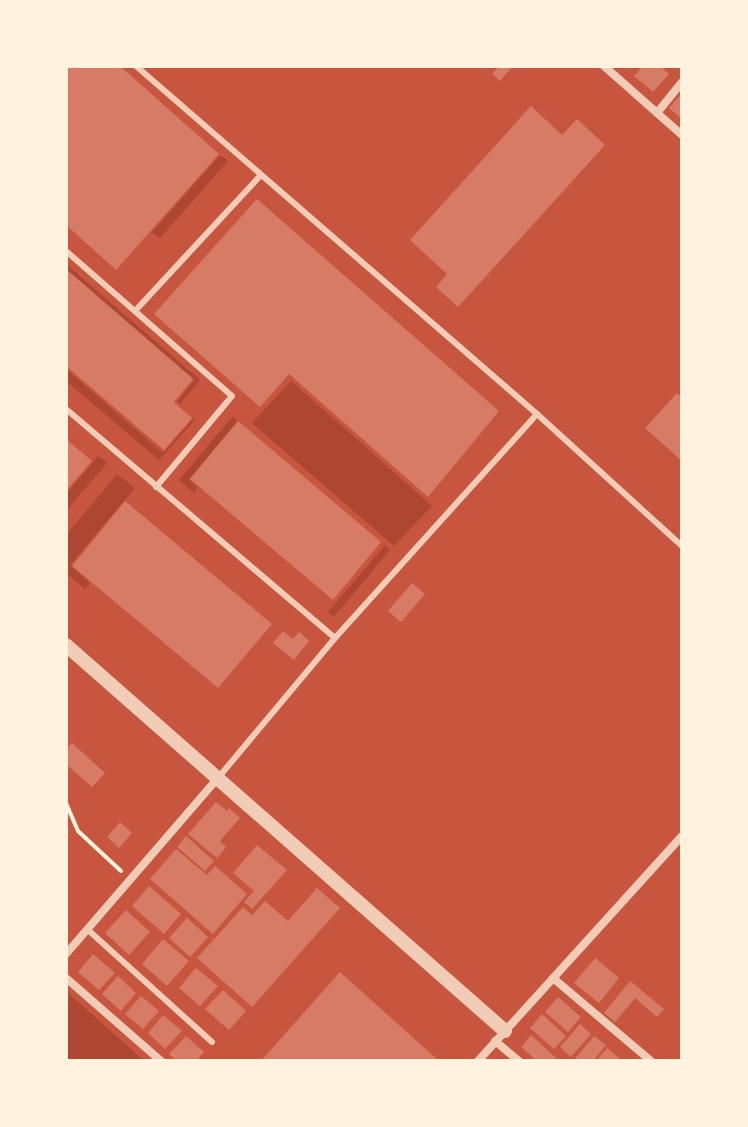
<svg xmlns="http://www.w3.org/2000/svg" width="748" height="1127" font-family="Poppins,sans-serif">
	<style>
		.green { fill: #ae4732 }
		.building { fill: #d67c66 }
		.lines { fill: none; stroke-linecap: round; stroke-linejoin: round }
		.path { stroke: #fff3e0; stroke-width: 4 }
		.service { stroke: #f1ccb7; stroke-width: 6 }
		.minor { stroke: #f1ccb7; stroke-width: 8 }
		.tertiary { stroke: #f1ccb7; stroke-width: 14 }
	</style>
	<rect width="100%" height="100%" fill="#c8553d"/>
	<g class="green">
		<polygon points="220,155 228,161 160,238 152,232"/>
		<polygon points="66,264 200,380 180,404 177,401 195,380 66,269"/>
		<polygon points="66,369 163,453 193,419 195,420 159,460 66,381"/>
		<polygon points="291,381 432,506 394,546 252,423"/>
		<polygon points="233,416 238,421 189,479 198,488 194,493 179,480"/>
		<polygon points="98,456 107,463 66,511 66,494"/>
		<polygon points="117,474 135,488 70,565 90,583 85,589 66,573 66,535"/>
		<polygon points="385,545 390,550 334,617 328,612"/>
		<polygon points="66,991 144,1061 66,1061"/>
	</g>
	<g class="building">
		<polygon points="66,66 120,66 219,154 116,270 66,225"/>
		<polygon points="499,66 513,66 500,81 492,74"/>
		<polygon points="643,66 660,66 669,74 653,92 634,76"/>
		<polygon points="682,93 682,119 669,108"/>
		<polygon points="531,106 562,135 577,119 605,145 458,307 436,287 447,274 410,240"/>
		<polygon points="257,199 499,411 428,497 289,374 260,407 154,314"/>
		<polygon points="66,269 193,379 174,402 192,418 164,450 66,366"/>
		<polygon points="677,393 682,397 682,461 645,428"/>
		<polygon points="238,421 381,542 333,600 190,479"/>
		<polygon points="66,439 92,461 66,491"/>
		<polygon points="125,501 272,624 218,688 72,566"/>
		<polygon points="412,583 425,594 401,622 388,611"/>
		<polygon points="283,631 293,639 299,632 309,641 294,660 273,643"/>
		<polygon points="72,743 105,773 92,787 66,764 66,750"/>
		<polygon points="216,802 227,811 229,808 240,818 220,841 226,847 217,858 188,834"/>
		<polygon points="120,822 132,833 119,848 107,837"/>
		<polygon points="186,836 214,861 205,871 177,847"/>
		<polygon points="257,845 287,870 252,909 244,902 254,891 233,873"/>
		<polygon points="176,849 207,875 215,866 247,894 213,934 150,879"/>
		<polygon points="149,886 181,914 164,934 132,906"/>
		<polygon points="317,888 340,908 252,1007 197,958 243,907 252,915 265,901 288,921"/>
		<polygon points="126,910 150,932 129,955 105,933"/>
		<polygon points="187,918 208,937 190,957 169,938"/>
		<polygon points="163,939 189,961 167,986 142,964"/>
		<polygon points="93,954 115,973 99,990 78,972"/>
		<polygon points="595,958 619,978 599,1003 574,983"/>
		<polygon points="196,968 218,986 200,1006 179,988"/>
		<polygon points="340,972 439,1061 261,1061"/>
		<polygon points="118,976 136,993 121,1011 102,994"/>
		<polygon points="630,981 664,1009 657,1017 635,998 615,1022 604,1013"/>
		<polygon points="223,990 246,1011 229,1030 205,1009"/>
		<polygon points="141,996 159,1011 143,1029 125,1014"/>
		<polygon points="558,997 581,1017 568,1032 545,1012"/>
		<polygon points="542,1014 566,1036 554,1049 530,1028"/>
		<polygon points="163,1015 182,1031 165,1049 148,1033"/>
		<polygon points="580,1024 591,1034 571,1057 560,1047"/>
		<polygon points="531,1035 556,1058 554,1061 537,1061 521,1047"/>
		<polygon points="186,1036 204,1052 196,1061 177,1061 169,1054"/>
		<polygon points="594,1036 606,1045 593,1061 573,1061"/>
		<polygon points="607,1048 620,1059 618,1061 596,1061"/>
	</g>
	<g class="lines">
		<polyline class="path" points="66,803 78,831 121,871"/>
		<g class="service">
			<polyline points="136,66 537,414"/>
			<polyline points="66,251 232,396 156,487"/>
			<polyline points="135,311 260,176"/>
			<polyline points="66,409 335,638"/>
			<polyline points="218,778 335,638 537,414 682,546"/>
			<polyline points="87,929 212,1042"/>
		</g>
		<g class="minor">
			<polyline points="604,66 682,135"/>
			<polyline points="657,113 682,82"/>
			<polyline points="66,954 217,779"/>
			<polyline points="66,978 161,1061"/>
			<polyline points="553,978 651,1061"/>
			<polyline points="495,1041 519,1061"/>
			<polyline points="478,1061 682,836"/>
		</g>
		<polyline class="tertiary" points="66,645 505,1031"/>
	</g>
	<rect width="748" height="1127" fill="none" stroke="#fff3e0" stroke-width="136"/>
</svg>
